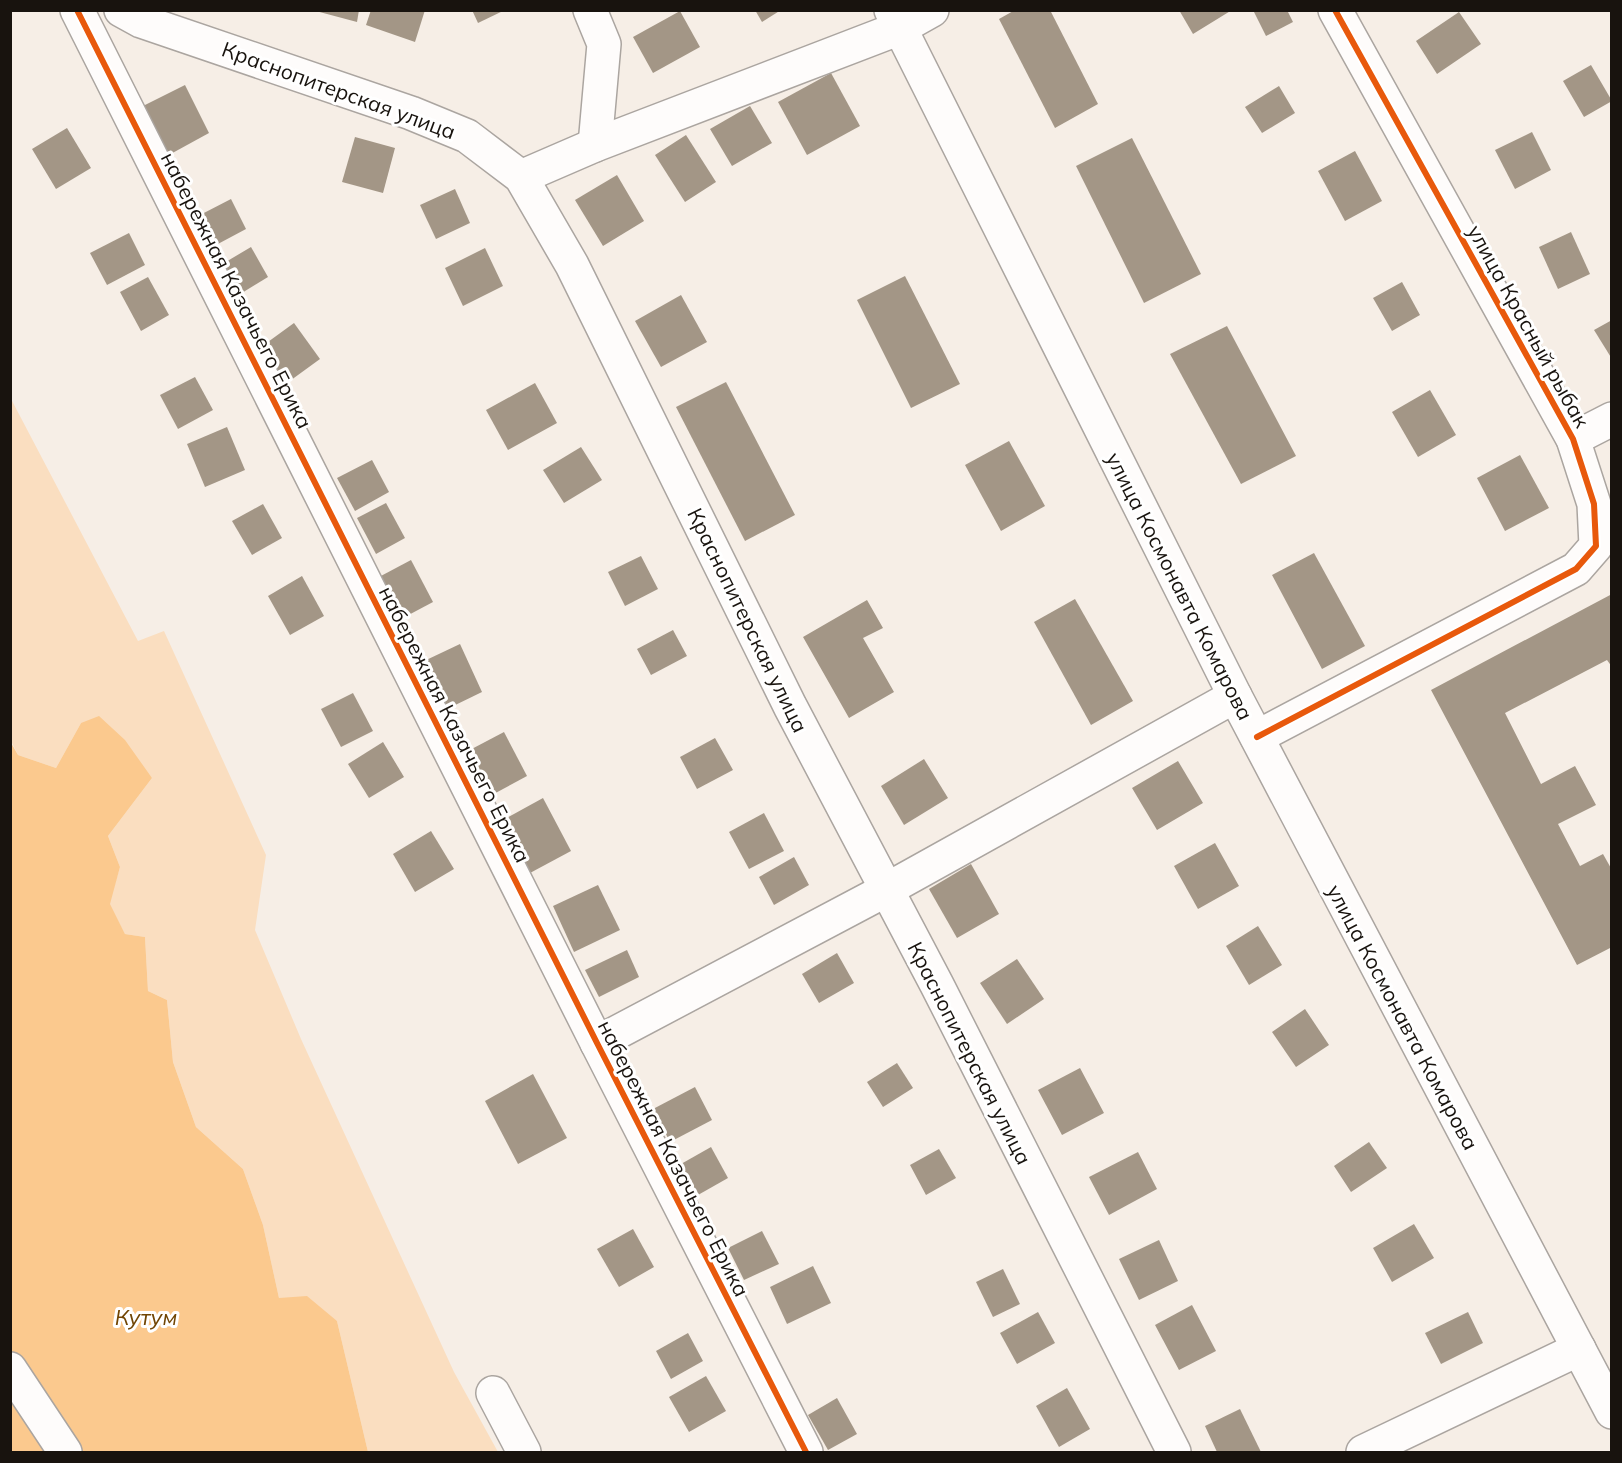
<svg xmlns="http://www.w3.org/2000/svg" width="1622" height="1463" font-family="Mulish,sans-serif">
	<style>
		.green { fill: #fadec0 }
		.water { fill: #fbc98e }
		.building { fill: #a39686 }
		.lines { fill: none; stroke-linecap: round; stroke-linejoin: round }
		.minor-casing { stroke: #aba5a0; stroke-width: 36 }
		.major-casing { stroke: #aba5a0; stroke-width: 36 }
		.minor { stroke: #fefcfb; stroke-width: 33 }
		.major { stroke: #fefcfb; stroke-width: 33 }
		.cycleway-casing { stroke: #fff; stroke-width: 10 }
		.cycleway { stroke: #e8590c; stroke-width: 6 }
		.labels { text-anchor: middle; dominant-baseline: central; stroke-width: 6; stroke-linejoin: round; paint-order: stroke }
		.street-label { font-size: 21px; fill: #18130e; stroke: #fff }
		.water-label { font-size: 22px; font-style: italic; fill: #714503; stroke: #fff }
	</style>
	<rect width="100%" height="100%" fill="#f6eee6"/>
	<polygon class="green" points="10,397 138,641 164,631 266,855 255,930 301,1039 454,1372 498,1452 368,1452 337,1321 279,1298 263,1225 243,1169 196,1127 173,1062 167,1000 148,991 145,937 125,934 109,904 120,867 108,836 152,778 81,723 56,768 18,755 11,741"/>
	<polygon class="water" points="99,716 125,740 152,778 108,836 120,867 110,904 125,934 145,937 148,991 167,1000 173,1062 196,1127 243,1169 263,1225 279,1298 307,1296 337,1321 368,1452 11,1452 10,741 18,755 56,768 81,723"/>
	<g class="building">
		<polygon points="312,10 359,10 357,22"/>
		<polygon points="371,10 425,10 415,42 366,25"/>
		<polygon points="472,10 505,10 478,23"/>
		<polygon points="755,10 781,10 762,22"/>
		<polygon points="1015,10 1050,10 1098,104 1055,128 999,19"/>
		<polygon points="1179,10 1232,10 1193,34"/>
		<polygon points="1253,10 1287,10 1293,22 1266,36"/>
		<polygon points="680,11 700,47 653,73 633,37"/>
		<polygon points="1459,12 1481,44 1437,74 1416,41"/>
		<polygon points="1591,65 1612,101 1584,117 1563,81"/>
		<polygon points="831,73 860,126 807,155 778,102"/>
		<polygon points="185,85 209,133 167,156 141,107"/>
		<polygon points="1279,86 1295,113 1262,133 1245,107"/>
		<polygon points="750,106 772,143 732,166 710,129"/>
		<polygon points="67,128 91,168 56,189 32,149"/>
		<polygon points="1532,132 1551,170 1515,189 1495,150"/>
		<polygon points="686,135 716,182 685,202 655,155"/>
		<polygon points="355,137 395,148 383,193 342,182"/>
		<polygon points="1132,138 1201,274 1144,303 1076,166"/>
		<polygon points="1355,151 1382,201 1345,221 1318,171"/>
		<polygon points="617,175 644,221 603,246 575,200"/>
		<polygon points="455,189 470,223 436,239 420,205"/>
		<polygon points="231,199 246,229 216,245 200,215"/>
		<polygon points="1571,232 1590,274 1558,289 1539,247"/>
		<polygon points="129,233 145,265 107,285 90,253"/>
		<polygon points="251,247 268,277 237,296 219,266"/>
		<polygon points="485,248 503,286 463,306 445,268"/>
		<polygon points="905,276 960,384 911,408 857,300"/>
		<polygon points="148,277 169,315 141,331 120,292"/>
		<polygon points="1402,282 1420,315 1392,331 1373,298"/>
		<polygon points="681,295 707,342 661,367 635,321"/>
		<polygon points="1612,320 1612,359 1594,330"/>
		<polygon points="294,323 320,359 287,383 261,347"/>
		<polygon points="1227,326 1296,456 1241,484 1170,354"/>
		<polygon points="195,377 213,410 178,429 160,395"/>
		<polygon points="726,382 795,515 745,541 676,407"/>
		<polygon points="535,383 557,423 508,450 486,410"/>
		<polygon points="1430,390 1456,435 1418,457 1392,412"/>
		<polygon points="227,427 245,470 205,487 187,444"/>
		<polygon points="1009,441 1045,506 1001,531 965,465"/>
		<polygon points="581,447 602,480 564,503 543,470"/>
		<polygon points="1520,455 1549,508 1505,531 1477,478"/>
		<polygon points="372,460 389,492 355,511 337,478"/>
		<polygon points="386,503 405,538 376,554 357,518"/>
		<polygon points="263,504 282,538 252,555 232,521"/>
		<polygon points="1314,553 1365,646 1322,669 1272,575"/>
		<polygon points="641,556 658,589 625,606 608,572"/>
		<polygon points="411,560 433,602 401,619 379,577"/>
		<polygon points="302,576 324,616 290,635 268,596"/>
		<polygon points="1612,594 1612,667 1607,660 1505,713 1541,784 1575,766 1596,805 1558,824 1580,866 1603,854 1612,870 1612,947 1577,965 1431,690"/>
		<polygon points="1075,599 1133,701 1091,725 1034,622"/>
		<polygon points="867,600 883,628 863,638 894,692 849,718 803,637"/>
		<polygon points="673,630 687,656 651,675 637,649"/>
		<polygon points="460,644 482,692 445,710 422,662"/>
		<polygon points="353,693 373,731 341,747 321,709"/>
		<polygon points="504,732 527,776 490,796 466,752"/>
		<polygon points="715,738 733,770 697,789 680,757"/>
		<polygon points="383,742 404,777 369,798 348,764"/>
		<polygon points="924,759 948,798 904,825 881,786"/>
		<polygon points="1178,761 1203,803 1157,830 1132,788"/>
		<polygon points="543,798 571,851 530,873 503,820"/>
		<polygon points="764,813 784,851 749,869 729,832"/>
		<polygon points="431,831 454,869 415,892 393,854"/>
		<polygon points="1215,843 1239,886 1198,909 1174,866"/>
		<polygon points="794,857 809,885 774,905 759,877"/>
		<polygon points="971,864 999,914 957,938 929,889"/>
		<polygon points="598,885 620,930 574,952 553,906"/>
		<polygon points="1258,926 1282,965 1249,985 1226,946"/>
		<polygon points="627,950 639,977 599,997 585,970"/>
		<polygon points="837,953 854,983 819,1003 802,974"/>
		<polygon points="1017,959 1044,999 1007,1024 980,983"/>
		<polygon points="1305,1009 1329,1045 1296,1067 1272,1032"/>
		<polygon points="897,1063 913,1088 883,1107 867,1082"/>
		<polygon points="1080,1068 1104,1113 1062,1135 1038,1090"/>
		<polygon points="533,1074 567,1138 518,1164 485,1101"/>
		<polygon points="695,1087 712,1120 670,1142 653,1109"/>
		<polygon points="1369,1142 1387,1168 1351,1192 1334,1166"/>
		<polygon points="711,1147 728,1178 698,1195 681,1164"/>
		<polygon points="939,1149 956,1178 926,1195 910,1165"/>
		<polygon points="1138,1152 1157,1189 1109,1215 1089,1177"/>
		<polygon points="1414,1224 1434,1258 1392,1282 1373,1248"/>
		<polygon points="633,1229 654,1267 619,1287 597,1249"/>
		<polygon points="762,1231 779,1264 744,1280 728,1248"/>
		<polygon points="1159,1240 1178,1281 1139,1300 1119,1259"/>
		<polygon points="813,1266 831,1303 787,1324 770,1287"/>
		<polygon points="1003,1269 1020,1304 993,1317 976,1282"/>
		<polygon points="1192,1305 1216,1351 1179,1370 1155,1325"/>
		<polygon points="1038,1312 1055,1343 1017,1364 1000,1333"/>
		<polygon points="1468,1312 1483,1343 1441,1364 1425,1333"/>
		<polygon points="688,1333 703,1361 671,1379 656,1351"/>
		<polygon points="706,1376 726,1411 689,1432 669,1397"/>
		<polygon points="1067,1388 1090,1429 1059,1447 1036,1406"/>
		<polygon points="837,1398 857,1434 828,1450 808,1415"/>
		<polygon points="1240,1409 1261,1452 1217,1452 1205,1426"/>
	</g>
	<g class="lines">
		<defs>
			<g id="minor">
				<polyline points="77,10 597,1043 806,1452"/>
				<polyline points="590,10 604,44 595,145"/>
				<polyline points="521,177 595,145 900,28 932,10"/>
				<polyline points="1573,439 1612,419"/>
				<polyline points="1257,737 1576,569 1596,546 1594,504 1573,439 1335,10"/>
				<polyline points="597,1043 886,890 1235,696"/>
				<polyline points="10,1369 65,1452"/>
				<polyline points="493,1393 524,1452"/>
				<polyline points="1363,1452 1579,1349"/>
			</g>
			<g id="major">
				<polyline points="121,10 141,21 411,113 467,136 521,177 572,265 790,706 937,985 1174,1452"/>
				<polyline points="891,10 1235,696 1612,1412"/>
			</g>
		</defs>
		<use href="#minor" class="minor-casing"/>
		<use href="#major" class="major-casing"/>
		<use href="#minor" class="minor"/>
		<use href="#major" class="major"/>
		<defs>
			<g id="cycleway">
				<polyline points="77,10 597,1043 806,1452"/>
				<polyline points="1257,737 1576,569 1596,546 1594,504 1573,439 1335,10"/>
			</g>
		</defs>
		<use href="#cycleway" class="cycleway-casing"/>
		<use href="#cycleway" class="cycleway"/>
	</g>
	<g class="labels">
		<g class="street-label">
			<text transform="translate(339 90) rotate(20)">Краснопитерская улица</text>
			<text transform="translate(237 290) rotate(63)">набережная Казачьего Ерика</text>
			<text transform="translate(1529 326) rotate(61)">улица Красный рыбак</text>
			<text transform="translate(1180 586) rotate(63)">улица Космонавта Комарова</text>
			<text transform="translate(748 620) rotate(64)">Краснопитерская улица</text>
			<text transform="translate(455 724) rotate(63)">набережная Казачьего Ерика</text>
			<text transform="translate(1403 1017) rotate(62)">улица Космонавта Комарова</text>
			<text transform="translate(970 1053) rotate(63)">Краснопитерская улица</text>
			<text transform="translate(674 1158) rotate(63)">набережная Казачьего Ерика</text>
		</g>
		<g class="water-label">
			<text x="146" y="1317">Кутум</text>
		</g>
	</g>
	<rect width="1622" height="1463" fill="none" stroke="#18130e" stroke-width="24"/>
</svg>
